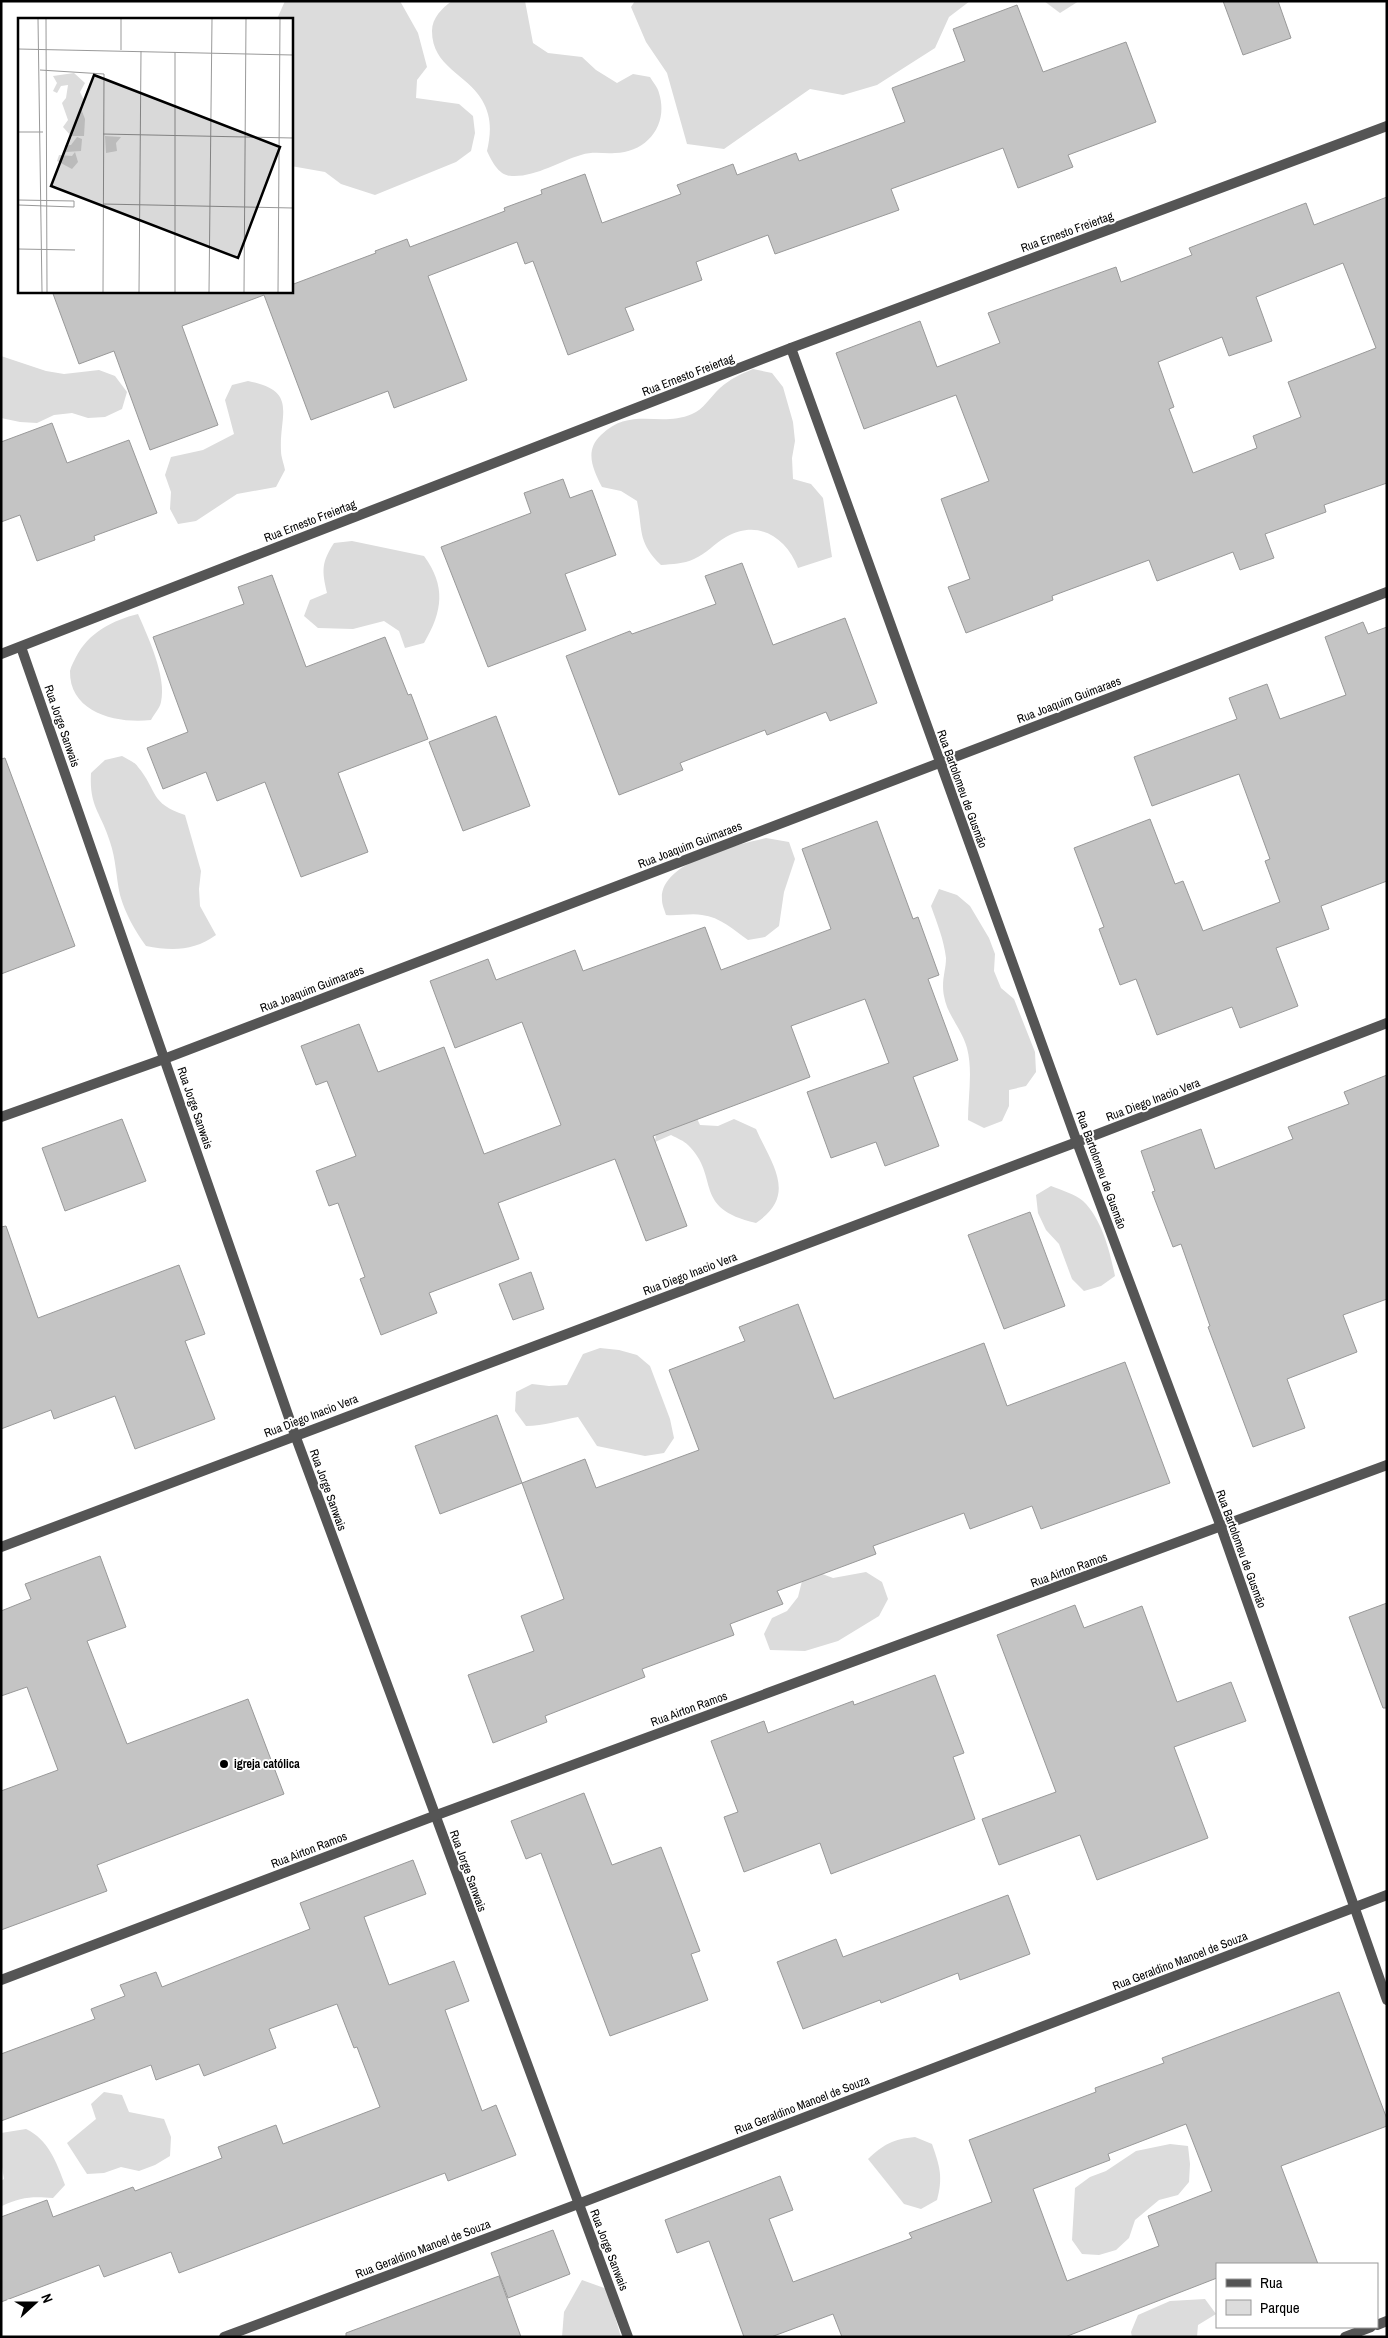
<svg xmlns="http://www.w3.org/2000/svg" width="1388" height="2338" font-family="'Archivo Narrow',sans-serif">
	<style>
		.green { fill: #dcdcdc }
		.building { fill: #c4c4c4; stroke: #999; fill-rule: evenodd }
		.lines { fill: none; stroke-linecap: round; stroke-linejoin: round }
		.minor { stroke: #555; stroke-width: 10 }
		.poi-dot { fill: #000; stroke: #fff; stroke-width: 2 }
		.labels { text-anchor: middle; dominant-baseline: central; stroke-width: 4; stroke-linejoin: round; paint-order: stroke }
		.street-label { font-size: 12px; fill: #000; stroke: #fff }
		.poi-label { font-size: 12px; font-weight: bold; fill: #000; stroke: #fff; text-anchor: start }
		.inset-road { fill: none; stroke: #999; stroke-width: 1 }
		.view { fill: #000; fill-opacity: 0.15; stroke: #000; stroke-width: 2.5 }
		.inset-edge { fill: none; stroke: #000; stroke-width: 2.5 }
	</style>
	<rect width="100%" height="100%" fill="#fff"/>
	<g class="green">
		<polygon points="285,1 400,1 418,33 427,67 417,80 416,98 459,104 473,116 475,133 471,151 456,162 375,195 341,184 325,172 291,166 291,19 277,19"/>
		<path d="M452 1H525L533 43 548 53 582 57 596 70 617 83 633 74 650 77C653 82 658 88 659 93 669 125 647 152 615 153 603 154 594 151 581 155 560 161 536 177 512 176 499 176 492 162 487 151 491 133 492 117 482 100 467 74 432 67 432 31 432 18 442 8 452 1Z"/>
		<polygon points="635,1 970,1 949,17 935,48 877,85 843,95 810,89 724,149 687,144 667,73 646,42 631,7"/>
		<polygon points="1044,1 1079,1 1060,13"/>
		<polygon points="1,356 46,371 64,374 99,370 115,376 127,392 122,409 105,417 88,418 72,413 54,415 37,423 20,422 1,418"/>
		<path d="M753 369 772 373 783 387 793 422 795 441 792 458 793 479 811 484 823 498 832 557 798 568C786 537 758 519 726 537 715 543 706 554 694 559 683 564 673 564 661 565 637 542 643 530 637 501L621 491 602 487C593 469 584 451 601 435 631 406 660 428 692 414 703 410 711 396 720 388 730 379 741 374 753 369Z"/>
		<path d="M248 381C299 391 279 414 281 451 281 457 284 464 285 470L276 487 237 494 196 521 178 524 170 509 171 492 165 475 171 457 203 450 234 434 225 400 232 385Z"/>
		<path d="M352 541 424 556C446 586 443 611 424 643L405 648 399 631 384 621 353 629 318 628 304 616 310 600 327 593C322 571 321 563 334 543Z"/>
		<path d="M138 614C148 637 167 677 161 702 160 708 154 714 151 720 118 724 69 713 70 671 71 666 74 661 76 657 88 633 113 620 138 614Z"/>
		<path d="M122 756C127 759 135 762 138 767 158 791 149 803 185 815L201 871 199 889 200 906 216 935C194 951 172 951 146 946 135 931 125 913 120 895 116 877 116 859 110 842 101 812 89 807 91 773L105 760Z"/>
		<path d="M766 838 789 842 795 859 784 892 779 926 765 937 748 940C734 930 720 917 702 915 692 913 678 916 666 915 665 911 662 905 662 900 659 861 738 845 766 838Z"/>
		<path d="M939 889 957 895 970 906 989 938 995 954 994 971 1001 988 1014 999 1035 1052 1036 1072 1026 1086 1009 1090V1106L1002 1121 984 1128 968 1120C968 1097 973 1071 967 1048 962 1029 947 1015 944 996 941 980 946 971 946 958 944 940 937 923 931 906Z"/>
		<path d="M693 1110 700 1125 718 1126 734 1119 756 1129C772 1165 798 1195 756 1223 691 1208 721 1177 688 1145 684 1141 677 1138 671 1135L655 1142 657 1123Z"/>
		<path d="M1051 1186C1061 1190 1075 1194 1083 1201 1102 1219 1110 1252 1115 1276L1101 1286 1084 1291 1072 1279 1059 1244 1046 1230 1038 1213 1036 1195Z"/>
		<path d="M600 1348 619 1350 637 1355 650 1366 670 1419 674 1438 664 1453 645 1456 597 1446 578 1417C560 1420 544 1426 526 1426L515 1411 516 1392 532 1384 549 1386 567 1385 583 1354Z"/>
		<polygon points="817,1572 833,1578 866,1572 882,1582 888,1599 879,1616 838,1641 805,1651 770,1650 764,1634 772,1618 787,1611 798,1597 802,1581"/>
		<polygon points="104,2092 122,2095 129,2112 164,2119 171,2137 170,2156 155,2165 139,2171 121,2167 104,2173 87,2174 67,2143 96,2119 91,2104"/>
		<path d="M26 2129C48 2139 57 2163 65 2185L53 2198C33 2196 20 2197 2 2206L1 2181 4 2179 1 2161V2133Z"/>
		<path d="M915 2137 932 2144C940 2167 943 2177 937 2200L921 2209 904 2204 868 2159C884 2144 893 2139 915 2137Z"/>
		<polygon points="1170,2144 1188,2146 1190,2164 1189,2182 1178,2195 1159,2200 1135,2220 1129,2238 1116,2250 1099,2255 1082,2254 1072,2240 1075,2188 1090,2177 1106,2171 1136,2151"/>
		<polygon points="582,2280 607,2289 621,2337 562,2337 564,2312"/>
		<polygon points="1205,2299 1216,2314 1198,2325 1197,2337 1132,2337 1131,2332 1138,2315 1170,2301"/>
	</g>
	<g class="building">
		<polygon points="1223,1 1278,1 1291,38 1243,55"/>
		<polygon points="1017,5 1043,72 1126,42 1156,122 1068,155 1073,167 1018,188 1003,148 891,189 899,210 775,254 768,235 696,262 702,280 625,308 634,330 568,355 533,261 525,264 517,242 428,276 467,380 394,408 388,391 311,420 264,295 182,326 218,425 150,450 114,351 79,364 52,291 291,291 291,285 376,253 375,251 407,239 410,247 505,211 504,208 542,194 541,190 585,174 602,223 681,194 677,185 733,164 737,175 796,153 799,161 905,122 892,88 965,61 953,29"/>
		<path d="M1387 197V483L1324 505 1326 512 1265 534 1274 558 1240 570 1233 552 1157 581 1149 560 1052 596 1053 600 966 633 948 587 970 579 941 499 989 481 956 395 864 429 836 353 920 321 937 367 1000 343 988 313 1116 267 1121 282 1192 255 1189 248 1306 203 1314 225ZM1343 263 1376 348 1288 382 1301 417 1253 436 1257 448 1193 473 1169 409 1174 407 1158 362 1222 337 1229 356 1272 341 1256 297Z"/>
		<polygon points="52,423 67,463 129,440 157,513 94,536 95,540 37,561 20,515 1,522 1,442"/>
		<polygon points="563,479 570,498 592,490 616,555 565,574 586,630 488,667 441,547 531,513 524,493"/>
		<polygon points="742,563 773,645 845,618 877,703 830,721 826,712 767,735 765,730 680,763 683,770 619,795 566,656 630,631 632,634 716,604 705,576"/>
		<polygon points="272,575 306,667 385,637 408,695 411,694 428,739 338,773 368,852 301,877 265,782 217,801 206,772 163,789 147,748 188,732 153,637 244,604 238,587"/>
		<polygon points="1363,622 1368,634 1387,627 1387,881 1321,906 1329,929 1276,948 1298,1006 1240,1028 1232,1007 1157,1035 1136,979 1120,985 1099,929 1104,927 1074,848 1150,819 1175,884 1183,881 1203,931 1280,902 1265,861 1270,859 1239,774 1152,806 1134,757 1237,719 1229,698 1267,684 1280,719 1346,695 1325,637"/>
		<polygon points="496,716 530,806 463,831 429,742"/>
		<polygon points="5,758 75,946 1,974 1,759"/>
		<polygon points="877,821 913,919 918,917 939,975 928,979 958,1060 913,1077 939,1146 885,1166 876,1142 831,1158 807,1092 889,1063 865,999 791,1026 810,1077 653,1136 687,1226 646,1241 615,1159 498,1203 519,1259 429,1293 437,1313 381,1335 360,1279 365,1277 338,1203 329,1206 316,1171 356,1156 327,1081 316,1085 301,1046 359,1024 378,1072 444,1047 484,1154 561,1125 522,1022 455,1048 430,981 488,959 496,980 575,950 583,971 705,927 721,970 831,929 802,849"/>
		<polygon points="1387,1075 1387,1299 1343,1315 1357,1352 1287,1379 1305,1428 1253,1447 1208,1327 1210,1326 1181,1244 1173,1247 1152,1192 1155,1191 1141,1151 1201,1129 1215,1169 1293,1139 1288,1127 1349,1104 1344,1092"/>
		<polygon points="122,1119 146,1181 65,1211 42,1148"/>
		<polygon points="1030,1212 1065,1306 1004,1329 968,1235"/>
		<polygon points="6,1226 38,1318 179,1265 205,1334 185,1341 215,1419 135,1449 115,1396 54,1419 51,1410 1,1429 1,1227"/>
		<polygon points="531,1272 544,1309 513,1320 499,1284"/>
		<polygon points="798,1304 834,1399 984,1343 1007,1406 1125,1362 1170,1483 1041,1529 1032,1506 970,1529 964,1513 873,1546 876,1554 777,1591 783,1604 730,1624 734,1635 642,1669 645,1677 545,1716 547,1722 493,1743 468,1675 534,1651 521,1616 564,1599 522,1483 585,1459 596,1488 699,1450 669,1370 745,1341 739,1327"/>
		<polygon points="497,1415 522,1483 440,1514 415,1446"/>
		<polygon points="100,1556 126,1627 87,1641 127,1744 248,1699 284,1794 97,1865 107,1891 1,1930 1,1791 58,1770 27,1687 1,1696 1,1611 31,1599 25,1584"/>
		<polygon points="1387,1603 1387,1708 1383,1708 1349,1617"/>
		<polygon points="1075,1605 1084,1628 1142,1606 1177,1702 1231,1682 1246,1721 1174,1747 1208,1838 1097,1880 1080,1835 999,1865 982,1819 1056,1792 997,1635"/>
		<polygon points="935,1675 964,1753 953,1757 975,1819 831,1874 820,1843 744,1872 724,1817 738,1812 711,1741 764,1721 768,1733 853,1701 854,1705"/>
		<polygon points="584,1793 612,1865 661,1847 700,1951 691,1954 708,2000 610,2036 541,1853 526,1859 511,1821"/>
		<polygon points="413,1860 426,1894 364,1917 389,1985 454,1961 469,2001 445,2010 482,2111 496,2105 516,2155 448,2181 445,2173 179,2273 171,2252 104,2277 99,2265 1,2302 1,2217 47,2200 53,2217 133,2187 135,2191 222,2158 218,2147 276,2125 283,2144 380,2107 357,2047 354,2048 337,2004 269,2029 276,2048 204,2076 199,2064 156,2080 151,2065 1,2121 1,2054 95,2019 91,2009 125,1996 120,1985 156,1972 162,1987 310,1929 300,1903"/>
		<polygon points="1008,1895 1030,1954 960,1980 958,1973 881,2003 880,2000 803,2029 777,1962 836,1939 843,1957"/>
		<path d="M1339 1992 1387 2119V2126L1281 2166 1318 2264H1217V2278L1065 2337H842L833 2314 771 2337H744L709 2241 677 2253 665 2220 780 2176 793 2210 769 2219 793 2282 912 2238 909 2233 992 2202 969 2140 1096 2092 1095 2088 1164 2063 1162 2058ZM1186 2124 1212 2191 1148 2216 1159 2246 1067 2281 1033 2189 1110 2160 1108 2154Z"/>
		<polygon points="553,2230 570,2274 508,2298 491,2253"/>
		<polygon points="499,2276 521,2337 346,2337 346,2333"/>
	</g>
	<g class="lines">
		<g class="minor">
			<polyline points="791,348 1077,1142 1221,1527 1387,2000"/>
			<polyline points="21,647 295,1435 628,2337"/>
			<polyline points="1,654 791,348 1387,126"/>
			<polyline points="1,1117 164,1059 1387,592"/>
			<polyline points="1,1547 1077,1142 1387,1023"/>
			<polyline points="1,1980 434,1816 1387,1465"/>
			<polyline points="1377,2325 1387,2321"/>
			<polyline points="224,2337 578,2204 1387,1895"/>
			<polyline points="1345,2337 1371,2327"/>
		</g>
	</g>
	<circle class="poi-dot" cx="224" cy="1764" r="5"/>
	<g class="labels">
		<g class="street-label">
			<text transform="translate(1067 232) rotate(-20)">Rua Ernesto Freiertag</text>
			<text transform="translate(688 375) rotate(-21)">Rua Ernesto Freiertag</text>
			<text transform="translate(310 521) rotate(-21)">Rua Ernesto Freiertag</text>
			<text transform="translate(1069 700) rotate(-21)">Rua Joaquim Guimaraes</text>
			<text transform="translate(62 726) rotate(71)">Rua Jorge Sanwais</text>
			<text transform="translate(962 789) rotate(70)">Rua Bartolomeu de Gusmão</text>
			<text transform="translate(690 845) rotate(-21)">Rua Joaquim Guimaraes</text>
			<text transform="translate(312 989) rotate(-21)">Rua Joaquim Guimaraes</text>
			<text transform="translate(1153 1100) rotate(-21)">Rua Diego Inacio Vera</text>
			<text transform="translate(195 1108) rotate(71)">Rua Jorge Sanwais</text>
			<text transform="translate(1101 1170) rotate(70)">Rua Bartolomeu de Gusmão</text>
			<text transform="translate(690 1274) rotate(-21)">Rua Diego Inacio Vera</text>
			<text transform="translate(311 1416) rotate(-21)">Rua Diego Inacio Vera</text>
			<text transform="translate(328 1490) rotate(70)">Rua Jorge Sanwais</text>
			<text transform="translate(1241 1549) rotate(70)">Rua Bartolomeu de Gusmão</text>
			<text transform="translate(1069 1570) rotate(-20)">Rua Airton Ramos</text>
			<text transform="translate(689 1709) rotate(-20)">Rua Airton Ramos</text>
			<text transform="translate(309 1850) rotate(-21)">Rua Airton Ramos</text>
			<text transform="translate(468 1871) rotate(70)">Rua Jorge Sanwais</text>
			<text transform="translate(1180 1961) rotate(-21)">Rua Geraldino Manoel de Souza</text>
			<text transform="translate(802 2105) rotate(-21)">Rua Geraldino Manoel de Souza</text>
			<text transform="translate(423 2249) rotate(-21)">Rua Geraldino Manoel de Souza</text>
			<text transform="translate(609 2250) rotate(69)">Rua Jorge Sanwais</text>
		</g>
		<g class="poi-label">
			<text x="234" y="1764">igreja católica</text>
		</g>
	</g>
	<g transform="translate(18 18)">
		<rect width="275" height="275" fill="#fff"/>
		<path d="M56 55 67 65 62 74 67 84 62 88 67 101 66 118H53L45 109 50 102 44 85 48 80 50 67 43 68 39 75 35 73 39 65 35 58ZM87 118 103 119 98 125 99 133 88 135ZM59 119 64 121 63 133 48 134 47 127H53ZM57 134 60 144 54 151 39 143 41 137 54 138Z" fill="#dcdcdc"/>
		<path class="inset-road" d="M20 1 24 274M28 1 29 274M103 1V32M0 31 275 37M22 52 86 56 85 274M0 114H25M85 116 275 120M0 182 56 183V189L0 187M85 186 275 190M0 231 57 232M121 274 123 33M157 274V34M191 274 194 1M226 274 228 1M260 274 262 1"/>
		<path class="view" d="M76 57 262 129 220 240 33 168Z"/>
		<rect width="275" height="275" class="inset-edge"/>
	</g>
	<rect width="1388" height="2338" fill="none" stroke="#000000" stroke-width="5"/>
	<rect x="1216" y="2263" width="162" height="65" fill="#ffffff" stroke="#999999"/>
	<rect x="1226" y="2279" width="25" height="8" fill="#555555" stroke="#999999"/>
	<text x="1260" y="2288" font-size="15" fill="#000000">Rua</text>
	<rect x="1226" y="2300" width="25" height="15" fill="#dcdcdc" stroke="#999999"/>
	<text x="1260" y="2313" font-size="15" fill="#000000">Parque</text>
	<g transform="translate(35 2303) rotate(69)" stroke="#ffffff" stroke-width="4" paint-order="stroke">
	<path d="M0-4L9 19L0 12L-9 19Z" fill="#000000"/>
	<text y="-8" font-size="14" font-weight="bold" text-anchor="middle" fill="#000000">N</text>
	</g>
</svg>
